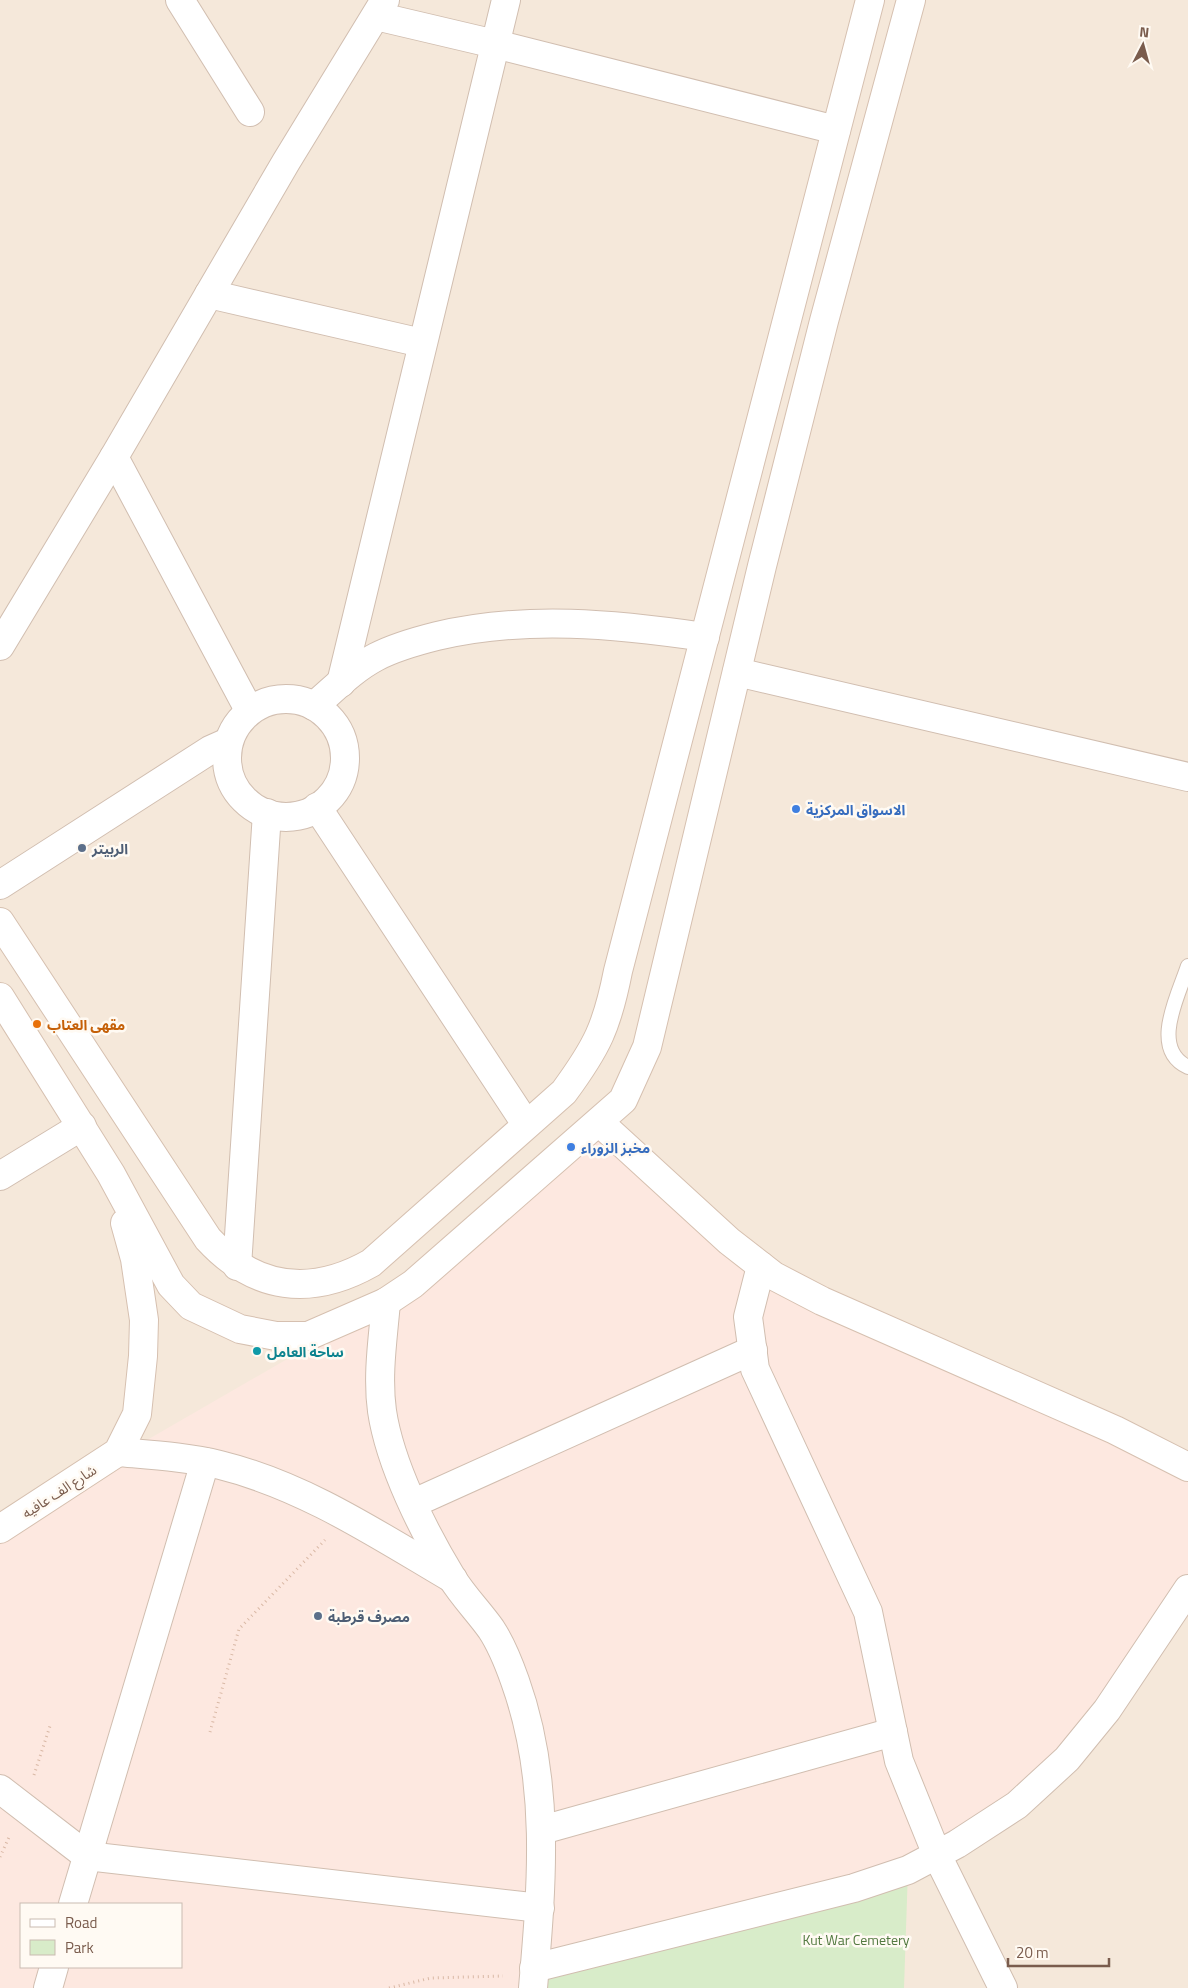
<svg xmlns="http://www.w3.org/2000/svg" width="1188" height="1988" font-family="'Titillium Web','Noto Sans Arabic',sans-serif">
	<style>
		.residential { fill: #f5e8da; fill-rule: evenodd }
		.commercial { fill: #fde8e0; fill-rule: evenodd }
		.green { fill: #d8ecc9 }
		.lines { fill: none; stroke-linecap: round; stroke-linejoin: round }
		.lane-casing { stroke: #d1beb0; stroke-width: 16 }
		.street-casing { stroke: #d1beb0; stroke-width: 30 }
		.secondary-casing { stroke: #d6c0b0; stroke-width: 30 }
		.path { stroke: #d9b8a5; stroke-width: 3; stroke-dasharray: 1 4; stroke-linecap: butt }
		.lane { stroke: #fff; stroke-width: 14 }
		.street { stroke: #fff; stroke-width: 28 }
		.secondary { stroke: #fff; stroke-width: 28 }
		.shop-dot { fill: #3f7fe0; stroke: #fffaf3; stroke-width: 2 }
		.service-dot { fill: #5c6f8a; stroke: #fffaf3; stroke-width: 2 }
		.food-dot { fill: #e8710a; stroke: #fffaf3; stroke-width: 2 }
		.culture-dot { fill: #0f9aa8; stroke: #fffaf3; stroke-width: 2 }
		.labels { text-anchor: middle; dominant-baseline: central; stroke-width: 5; stroke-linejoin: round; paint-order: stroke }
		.shop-label { font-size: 14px; font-weight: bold; fill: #366cbe; stroke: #fffaf3; text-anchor: start }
		.service-label { font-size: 14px; font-weight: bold; fill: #4e5e75; stroke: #fffaf3; text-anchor: start }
		.food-label { font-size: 14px; font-weight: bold; fill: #c56008; stroke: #fffaf3; text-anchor: start }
		.culture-label { font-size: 14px; font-weight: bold; fill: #0d838f; stroke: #fffaf3; text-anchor: start }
		.street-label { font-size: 14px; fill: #7a5c4d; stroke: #fffaf3 }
		.park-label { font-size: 14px; fill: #537a41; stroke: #fffaf3 }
	</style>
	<rect width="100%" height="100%" fill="#fdf6ec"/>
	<path class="residential" d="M0 0H1188V1988H0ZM21 1904H181V1967H21Z"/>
	<path class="commercial" d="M612 1114 774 1276 1188 1470V1584L1067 1759 908 1870 532 1988H0V1528L64 1488 386 1302ZM21 1904H181V1967H21Z"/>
	<polygon class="green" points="908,1870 904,1988 532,1988 534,1968"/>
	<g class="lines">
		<defs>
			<path id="lane" d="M1188 966C1179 994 1149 1049 1188 1067"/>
			<g id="street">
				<polyline points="180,0 250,112"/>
				<polyline points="376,16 495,44 836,130"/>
				<polyline points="209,294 422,343"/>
				<polyline points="114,457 249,710"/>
				<polyline points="0,646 114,457 286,162 385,0"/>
				<polyline points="737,672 1188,777"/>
				<polyline points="341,683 506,0"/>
				<circle cx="286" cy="758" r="59"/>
				<path d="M314 706C334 689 353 669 376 657 395 647 417 641 437 636 526 615 615 624 705 637"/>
				<polyline points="317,807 526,1124"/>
				<polyline points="0,885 210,750 228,742"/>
				<polyline points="0,1176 82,1126"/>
				<polyline points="237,1266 267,813"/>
				<polyline points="761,1266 748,1317 755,1369 868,1612 899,1761 937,1855 1003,1988"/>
				<path d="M386 1302C383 1338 377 1375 382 1411 390 1465 424 1532 452 1578 463 1596 479 1612 491 1629 501 1644 509 1664 515 1681 551 1781 542 1884 533 1988"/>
				<path d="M118 1452C152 1455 187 1457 220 1465 305 1486 378 1535 453 1579"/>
				<polyline points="414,1503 753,1350"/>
				<polyline points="0,1789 87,1856 540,1908"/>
				<polyline points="542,1830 893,1732"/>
				<polyline points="73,1904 205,1462"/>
				<polyline points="534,1968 854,1888 908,1870 957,1844 1017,1805 1067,1759 1107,1710 1188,1589"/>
				<polyline points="48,1988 54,1967"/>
			</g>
			<g id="secondary">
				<path d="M0 922 208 1239C255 1290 311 1297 371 1263L564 1092C597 1047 607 1027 618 971L870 0"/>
				<polyline points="0,997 111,1174 171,1285 191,1306 240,1329 276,1336 308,1336 386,1302 413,1284 623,1100 647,1047 762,566 824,321 911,0"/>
				<polyline points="599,1122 729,1241 774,1276 822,1301 1115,1430 1188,1467"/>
				<polyline points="0,1529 118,1452 137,1414 143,1356 144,1320 135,1259 125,1223"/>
			</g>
		</defs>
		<use href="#lane" class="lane-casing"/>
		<use href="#street" class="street-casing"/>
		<use href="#secondary" class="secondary-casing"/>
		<g class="path">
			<polyline points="210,1732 239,1629 325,1540"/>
			<polyline points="34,1775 50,1726"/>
			<polyline points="0,1857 10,1835"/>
			<polyline points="389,1988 431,1978 503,1976"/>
		</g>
		<use href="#lane" class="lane"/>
		<use href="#street" class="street"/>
		<use href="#secondary" class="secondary"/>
	</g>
	<g class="shop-dot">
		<circle cx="796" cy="809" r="5"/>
		<circle cx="571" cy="1147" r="5"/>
	</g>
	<g class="service-dot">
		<circle cx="82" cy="848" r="5"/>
		<circle cx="318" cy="1616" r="5"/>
	</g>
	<circle class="food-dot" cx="37" cy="1024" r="5"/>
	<circle class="culture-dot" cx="257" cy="1351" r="5"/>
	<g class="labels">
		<g class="shop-label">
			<text x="806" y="809">الاسواق المركزية</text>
			<text x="581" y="1147">مخبز الزوراء</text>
		</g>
		<g class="service-label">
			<text x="92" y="848">الربيتر</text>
			<text x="328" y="1616">مصرف قرطبة</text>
		</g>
		<g class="food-label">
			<text x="47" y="1024">مقهى العتاب</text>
		</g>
		<g class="culture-label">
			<text x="267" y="1351">ساحة العامل</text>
		</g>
		<g class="street-label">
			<text transform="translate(59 1491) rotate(-33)">شارع الف عافيه</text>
		</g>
		<g class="park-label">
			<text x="856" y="1939">Kut War Cemetery</text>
		</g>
	</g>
	<rect x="20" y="1903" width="162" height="65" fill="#fffaf3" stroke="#cabbb1"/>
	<rect x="30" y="1919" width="25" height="8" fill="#ffffff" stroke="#cabbb1"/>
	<text x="65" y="1928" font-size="15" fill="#7a5c4d">Road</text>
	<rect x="30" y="1940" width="25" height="15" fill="#d8ecc9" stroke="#cabbb1"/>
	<text x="65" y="1953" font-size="15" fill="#7a5c4d">Park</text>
	<g transform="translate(1143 45) rotate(6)" stroke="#fffaf3" stroke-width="4" paint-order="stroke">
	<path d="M0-4L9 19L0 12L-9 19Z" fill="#7a5c4d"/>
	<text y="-8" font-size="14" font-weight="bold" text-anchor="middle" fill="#7a5c4d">N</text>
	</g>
	<path d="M1008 1958v8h101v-8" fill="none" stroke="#7a5c4d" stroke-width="2.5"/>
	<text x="1016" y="1958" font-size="15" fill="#7a5c4d" stroke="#fffaf3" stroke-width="4" paint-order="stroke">20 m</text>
</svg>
